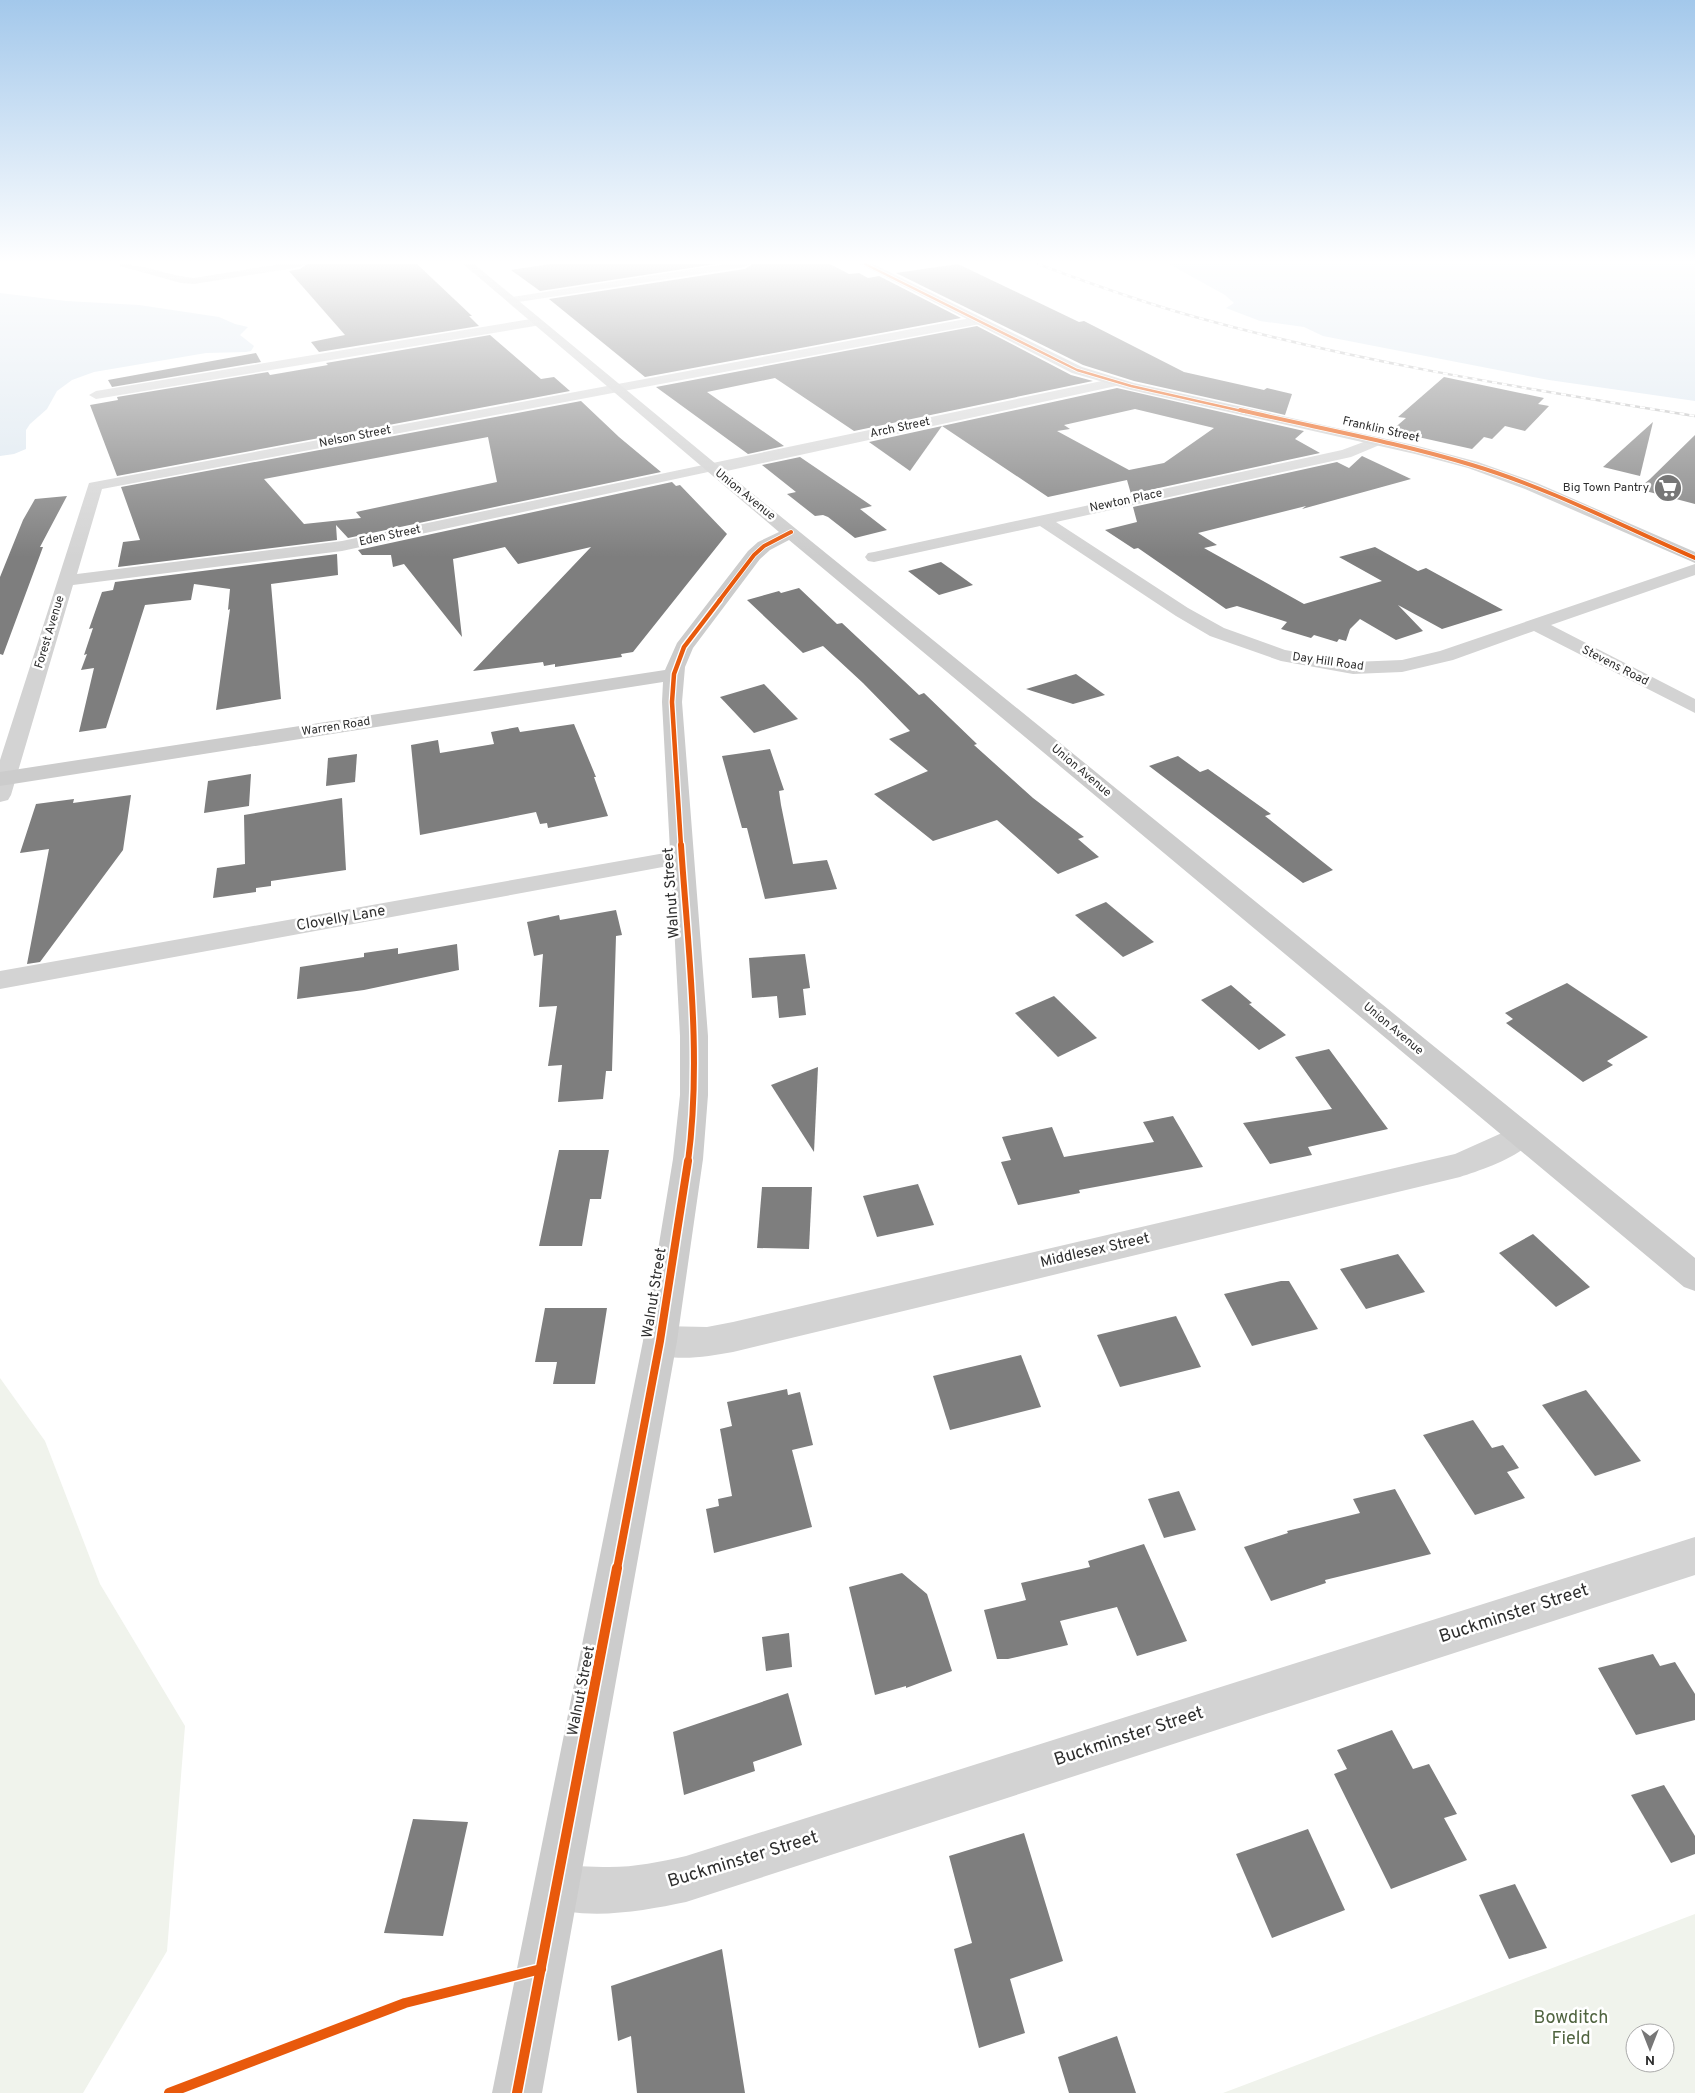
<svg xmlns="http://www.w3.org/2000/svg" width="1695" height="2093" font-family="Overpass,sans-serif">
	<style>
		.green { fill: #f0f3ec; fill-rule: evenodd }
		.water { fill: #dbe6ef }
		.building { fill: #7e7e7e; fill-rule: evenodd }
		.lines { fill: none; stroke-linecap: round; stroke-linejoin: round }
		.street { fill: #d3d3d3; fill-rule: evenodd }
		.secondary { fill: #ccc; fill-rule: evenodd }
		.rail-casing { stroke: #bababa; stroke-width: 2.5 }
		.rail { stroke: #fff; stroke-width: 2; stroke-dasharray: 5; stroke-linecap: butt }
		.cycleway-far5-casing { stroke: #fff; stroke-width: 4 }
		.cycleway-far4-casing { stroke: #fff; stroke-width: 5.5 }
		.cycleway-far3-casing { stroke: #fff; stroke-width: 7 }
		.cycleway-far2-casing { stroke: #fff; stroke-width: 9 }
		.cycleway-far1-casing { stroke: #fff; stroke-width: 11 }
		.cycleway-casing { stroke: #fff; stroke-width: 13 }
		.cycleway-far5 { stroke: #e8590c; stroke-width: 2.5 }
		.cycleway-far4 { stroke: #e8590c; stroke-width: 4 }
		.cycleway-far3 { stroke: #e8590c; stroke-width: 4.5 }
		.cycleway-far2 { stroke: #e8590c; stroke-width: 6 }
		.cycleway-far1 { stroke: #e8590c; stroke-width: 8 }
		.cycleway { stroke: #e8590c; stroke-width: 10 }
		.labels { text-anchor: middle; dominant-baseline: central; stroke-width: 5; stroke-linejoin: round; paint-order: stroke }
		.far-street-label { font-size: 12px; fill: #2e2e2e; stroke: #fff }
		.far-poi-label { font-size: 12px; fill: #2e2e2e; stroke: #fff; text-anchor: end }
		.street-label { font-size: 15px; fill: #2e2e2e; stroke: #fff }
		.near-street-label { font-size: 18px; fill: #2e2e2e; stroke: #fff }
		.near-park-label { font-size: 18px; fill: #506440; stroke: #fff }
	</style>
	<rect width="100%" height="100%" fill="#fff"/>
	<g class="green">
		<polygon points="0,1378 45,1441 100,1584 185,1726 167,1951 83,2093 0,2093"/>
		<path d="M1695 1914V2093H1223ZM1635 2033H1665V2063H1635Z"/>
	</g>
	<g class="water">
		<polygon points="1169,264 1695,264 1695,401 1549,380 1323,336 1304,327 1260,321 1226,308 1234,303 1225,295"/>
		<polygon points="0,293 66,301 139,305 219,317 235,324 248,327 240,335 254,346 251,351 246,352 206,353 94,372 72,380 57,391 47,409 30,424 26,430 26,449 14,454 0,456"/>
	</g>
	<g class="building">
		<polygon points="307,264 417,264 472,316 469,316 479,326 319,352 311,342 345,335 289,271 300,269"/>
		<polygon points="550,264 716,264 540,291 511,270"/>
		<polygon points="752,264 830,264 849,274 859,273 868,278 879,276 961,318 645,377 549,299 745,269"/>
		<polygon points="958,264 1079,322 1084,321 1184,372 1264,390 1267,388 1292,394 1285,415 1134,381 1083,365 896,273"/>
		<polygon points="977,326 1071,375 1093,381 854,431 775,378 707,392 784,446 748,454 656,387"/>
		<polygon points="490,335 541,379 554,377 570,391 117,476 90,405 118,400 117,397 268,372 270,375 328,365 326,363"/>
		<polygon points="256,353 261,362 112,387 108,380"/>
		<polygon points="1444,377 1544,398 1538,404 1549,406 1525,431 1505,426 1492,439 1484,437 1472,449 1391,431 1406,418 1398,417"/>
		<path d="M1117 388 1304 431 1295 439 1320 453 1131 494 1127 480 1048 497 942 426ZM1135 409 1214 428 1164 463 1129 470 1057 431 1070 429 1064 425Z"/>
		<path d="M581 401 619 437 661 472 348 538 336 525 337 540 118 567 123 542 140 540 121 487ZM488 437 497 482 356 512 361 518 304 524 264 479Z"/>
		<polygon points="1653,422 1640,476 1603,467"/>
		<polygon points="942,426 910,471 869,442"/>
		<polygon points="1695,435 1695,504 1638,489 1650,479"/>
		<polygon points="1362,456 1411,479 1302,509 1306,506 1198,533 1217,545 1204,548 1304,604 1382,581 1339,557 1375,547 1418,571 1426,568 1503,610 1442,629 1398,605 1423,631 1396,640 1360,619 1350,629 1346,641 1339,639 1337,642 1314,635 1311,638 1281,629 1287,622 1237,606 1226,609 1138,548 1134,549 1105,530 1137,522 1133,507 1337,462 1349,468"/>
		<polygon points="800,457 872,506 860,509 887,530 855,538 828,517 823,515 815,516 787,494 796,492 762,465"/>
		<polygon points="672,482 676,486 680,485 727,534 633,652 621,654 622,657 555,667 555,664 544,666 543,662 473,671 591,547 518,564 505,547 453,559 462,637 404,564 393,567 391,555 362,555 358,550"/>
		<polygon points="67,496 40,547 43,547 3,655 0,654 0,577 23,520 35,499"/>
		<polygon points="337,554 338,575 271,584 281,699 216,710 230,609 228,610 230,589 194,584 191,600 145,605 106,728 79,732 94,668 81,670 87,654 84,655 93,628 89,629 102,592 113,590 115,582"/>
		<polygon points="941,562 973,585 939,595 908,571"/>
		<polygon points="799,588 837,624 842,623 919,695 924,693 977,744 974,745 1033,798 1084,837 1078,839 1099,857 1058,874 997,820 933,841 874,794 928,771 889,739 910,731 863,683 823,646 803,653 747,600 779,591 781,593"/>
		<polygon points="1076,674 1105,695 1073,704 1026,689"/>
		<polygon points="764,684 798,719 754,733 720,697"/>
		<polygon points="574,724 596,777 594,777 608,816 548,828 547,823 540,824 536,812 420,835 411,745 438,740 440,753 494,744 491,732 518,727 520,732"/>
		<polygon points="770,749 784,790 779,791 781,805 793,864 827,860 837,889 765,899 747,828 742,828 722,756"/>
		<polygon points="357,754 355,782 326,786 328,758"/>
		<polygon points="1178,756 1200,772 1208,769 1271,814 1265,816 1333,870 1303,883 1149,766"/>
		<polygon points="251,774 249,806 204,813 208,781"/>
		<polygon points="131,795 123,850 40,962 27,964 49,849 20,853 36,804 74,799 73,803"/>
		<polygon points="342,798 346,870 271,881 271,886 256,888 256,892 213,898 217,868 245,864 244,815"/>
		<polygon points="1106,902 1154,942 1123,957 1075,915"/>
		<polygon points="616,910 622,935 616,936 612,1071 606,1071 603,1099 558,1102 562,1065 548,1066 557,1006 539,1007 543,954 534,956 527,922 559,915 560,920"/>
		<polygon points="457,944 459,970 364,990 297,999 300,967 364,957 364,953 398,948 398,954"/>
		<polygon points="805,954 810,988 803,989 806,1015 779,1018 777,996 752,998 749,958"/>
		<polygon points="1567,983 1648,1037 1607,1061 1613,1065 1583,1082 1506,1023 1513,1019 1505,1013"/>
		<polygon points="1231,985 1252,1003 1249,1004 1286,1035 1259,1050 1201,1000"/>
		<polygon points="1054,996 1097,1038 1058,1057 1015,1013"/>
		<polygon points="1329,1049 1388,1129 1308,1147 1312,1155 1270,1164 1243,1123 1332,1109 1295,1057"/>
		<polygon points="818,1067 814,1152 771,1085"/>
		<polygon points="1173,1116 1203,1167 1079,1190 1080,1193 1018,1205 1001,1162 1011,1160 1002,1137 1052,1127 1064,1157 1154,1142 1143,1122"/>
		<polygon points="559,1150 609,1150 601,1199 590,1199 582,1246 539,1246"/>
		<polygon points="918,1184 934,1225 877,1237 863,1196"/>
		<polygon points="762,1187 812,1187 809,1249 757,1248"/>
		<polygon points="1533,1234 1590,1287 1556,1307 1499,1253"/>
		<polygon points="1398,1254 1425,1292 1366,1309 1340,1269"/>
		<polygon points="1281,1281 1289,1281 1318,1329 1252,1346 1224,1294"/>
		<polygon points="545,1308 607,1308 595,1384 553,1384 557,1362 535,1362"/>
		<polygon points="1176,1316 1201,1367 1120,1387 1097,1335"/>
		<polygon points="1021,1355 1041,1407 950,1430 933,1376"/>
		<polygon points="787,1389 788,1395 800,1392 813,1445 792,1450 812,1527 714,1553 706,1509 719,1506 718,1499 732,1496 720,1429 732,1426 727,1402"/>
		<polygon points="1586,1390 1641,1461 1595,1476 1542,1405"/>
		<polygon points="1473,1420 1492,1448 1503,1445 1519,1468 1507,1472 1525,1498 1475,1515 1423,1435"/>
		<polygon points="1395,1489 1431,1554 1325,1580 1326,1583 1271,1601 1244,1547 1288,1533 1287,1531 1360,1513 1353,1499"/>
		<polygon points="1179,1491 1196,1530 1164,1538 1148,1499"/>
		<polygon points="1144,1544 1187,1641 1137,1656 1117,1607 1060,1621 1068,1645 1008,1659 997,1659 984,1610 1026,1600 1021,1583 1090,1567 1088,1561"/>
		<polygon points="902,1573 927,1594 952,1671 906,1688 906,1686 875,1695 849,1587"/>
		<polygon points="789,1633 792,1667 766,1671 762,1637"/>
		<polygon points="1653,1654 1660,1666 1675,1662 1695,1694 1695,1720 1636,1735 1598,1668"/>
		<polygon points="788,1693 802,1745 753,1762 755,1771 684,1795 673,1732"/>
		<polygon points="1392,1730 1413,1769 1429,1764 1457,1814 1444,1818 1467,1860 1391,1889 1334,1774 1347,1769 1337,1750"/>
		<polygon points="1664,1785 1695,1836 1695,1854 1671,1863 1631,1795"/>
		<polygon points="413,1819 468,1822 443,1936 384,1933"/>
		<polygon points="1308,1829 1345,1910 1272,1938 1236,1854"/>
		<polygon points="1024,1833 1063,1961 1010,1979 1025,2033 979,2048 954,1949 972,1943 949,1856"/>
		<polygon points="1515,1884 1547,1948 1509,1959 1479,1895"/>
		<polygon points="722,1949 745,2093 637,2093 631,2036 618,2041 611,1986"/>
		<polygon points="1117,2036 1136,2093 1069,2093 1058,2057"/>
	</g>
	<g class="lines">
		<g class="street">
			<path d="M119 264C145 264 168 276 194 278L281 264H305L300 267 194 284 181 283 120 266Z"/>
			<polygon points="726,264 750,264 745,267 512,303 506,300 512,297"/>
			<polygon points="976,317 982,321 980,324 102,489 77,574 342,541 1116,378 1123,382 1116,386 713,474 708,472 342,551 73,585 11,795 8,800 0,802 0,760 89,483"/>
			<polygon points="537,318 543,322 541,325 96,399 89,395 96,391"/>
			<polygon points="1377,437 1382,438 1384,441 1382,444 1351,457 1056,522 1188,608 1224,628 1285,650 1353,662 1402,660 1440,651 1695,564 1695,575 1551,625 1695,699 1695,713 1534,631 1453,660 1402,672 1353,674 1281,661 1210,636 1176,616 1040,526 874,562 868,561 865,557 868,553 874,552 1342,450"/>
			<polygon points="682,850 690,852 694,857 690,862 0,989 0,971"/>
			<path d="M1522 1124 1532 1127 1537 1135C1526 1155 1482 1170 1460 1177L733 1352C706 1357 674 1362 648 1352L643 1341 648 1330 660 1326 707 1327 733 1322 1455 1154Z"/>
			<path d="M1695 1537V1575L686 1902C642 1911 584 1922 541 1904L534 1888 541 1872C565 1862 584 1868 609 1867 636 1867 660 1862 686 1856Z"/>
		</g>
		<g class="secondary">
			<polygon points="463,264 474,264 716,464 1695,1258 1695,1291 1684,1287 789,540 770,550 760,559 693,648 685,667 682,702 708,1036 708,1095 703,1159 677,1341 542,2093 492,2093 643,1341 673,1159 680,1095 680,1036 662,702 663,682 0,786 0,772 665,670 677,643 748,551 758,542 779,532"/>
			<polygon points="860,264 873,264 1082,367 1134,383 1418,446 1478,462 1537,483 1695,552 1695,563 1525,489 1468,468 1415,454 1131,390 1072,373"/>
		</g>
		<defs>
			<path id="rail" d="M1038 264C1091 284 1144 303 1199 318 1362 363 1529 389 1695 416"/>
		</defs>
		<use href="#rail" class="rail-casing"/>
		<use href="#rail" class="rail"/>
		<defs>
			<polyline id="cycleway-far5" points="865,264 1077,370 1131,386 1246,412"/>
			<g id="cycleway-far4">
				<path d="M1240 410C1317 428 1396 442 1472 465 1549 488 1622 526 1695 558"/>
				<polyline points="719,601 754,555 764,546 791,532"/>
			</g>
			<polyline id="cycleway-far3" points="681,846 672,702 674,674 684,647 720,600"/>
			<path id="cycleway-far2" d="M681 845C688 950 702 1057 688 1162"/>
			<polyline id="cycleway-far1" points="617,1569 660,1341 688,1161"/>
			<g id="cycleway">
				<polyline points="169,2093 405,2003 541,1969"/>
				<polyline points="517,2093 617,1568"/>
			</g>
		</defs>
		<use href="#cycleway-far5" class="cycleway-far5-casing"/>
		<use href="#cycleway-far4" class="cycleway-far4-casing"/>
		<use href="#cycleway-far3" class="cycleway-far3-casing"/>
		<use href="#cycleway-far2" class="cycleway-far2-casing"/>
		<use href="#cycleway-far1" class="cycleway-far1-casing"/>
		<use href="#cycleway" class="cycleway-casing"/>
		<use href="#cycleway-far5" class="cycleway-far5"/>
		<use href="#cycleway-far4" class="cycleway-far4"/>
		<use href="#cycleway-far3" class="cycleway-far3"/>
		<use href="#cycleway-far2" class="cycleway-far2"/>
		<use href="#cycleway-far1" class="cycleway-far1"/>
		<use href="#cycleway" class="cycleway"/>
	</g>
	<linearGradient id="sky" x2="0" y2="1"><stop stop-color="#a3c8eb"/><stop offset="0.47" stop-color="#fff"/><stop offset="1" stop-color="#fff" stop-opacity="0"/></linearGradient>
	<rect width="1695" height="557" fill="url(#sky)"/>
	<defs>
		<symbol id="supermarket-disc" viewBox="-11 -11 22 22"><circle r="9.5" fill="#777" stroke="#fff"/><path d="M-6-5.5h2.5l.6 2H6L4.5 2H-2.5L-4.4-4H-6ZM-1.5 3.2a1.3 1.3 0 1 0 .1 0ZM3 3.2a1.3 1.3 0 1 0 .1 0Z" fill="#fff"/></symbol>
	</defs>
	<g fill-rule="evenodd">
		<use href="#supermarket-disc" x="1652" y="472" width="32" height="32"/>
	</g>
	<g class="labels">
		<g class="far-street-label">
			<text transform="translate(900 428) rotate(-12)">Arch Street</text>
			<text transform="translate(1381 430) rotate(13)">Franklin Street</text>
			<text transform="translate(355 437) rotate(-11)">Nelson Street</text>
			<text transform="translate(745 495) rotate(39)">Union Avenue</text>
			<text transform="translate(1126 501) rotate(-12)">Newton Place</text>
			<text transform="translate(390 536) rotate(-12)">Eden Street</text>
			<text transform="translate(50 632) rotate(-73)">Forest Avenue</text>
			<text transform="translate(1328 662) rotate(8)">Day Hill Road</text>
			<text transform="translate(1615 666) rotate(27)">Stevens Road</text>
			<text transform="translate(336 727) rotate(-9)">Warren Road</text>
			<text transform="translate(1081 771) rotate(40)">Union Avenue</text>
			<text transform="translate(1393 1029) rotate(40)">Union Avenue</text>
		</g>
		<g class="far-poi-label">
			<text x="1649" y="488">Big Town Pantry</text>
		</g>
		<g class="street-label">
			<text transform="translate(672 893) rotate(-94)">Walnut Street</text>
			<text transform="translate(341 919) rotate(-10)">Clovelly Lane</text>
			<text transform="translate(1095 1251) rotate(-13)">Middlesex Street</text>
			<text transform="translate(655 1293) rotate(-81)">Walnut Street</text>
			<text transform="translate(582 1691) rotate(-79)">Walnut Street</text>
		</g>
		<g class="near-street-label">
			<text transform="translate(1514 1614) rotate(-18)">Buckminster Street</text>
			<text transform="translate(1129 1737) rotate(-18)">Buckminster Street</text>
			<text transform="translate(743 1860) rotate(-17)">Buckminster Street</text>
		</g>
		<g class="near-park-label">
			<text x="1571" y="2018">Bowditch<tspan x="1571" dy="21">Field</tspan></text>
		</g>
	</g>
	<g transform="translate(1650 2048) rotate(180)"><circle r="24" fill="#ffffff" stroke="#ababab"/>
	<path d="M0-4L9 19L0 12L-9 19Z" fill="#777777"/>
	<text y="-8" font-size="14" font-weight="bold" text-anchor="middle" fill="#2e2e2e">N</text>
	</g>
</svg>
